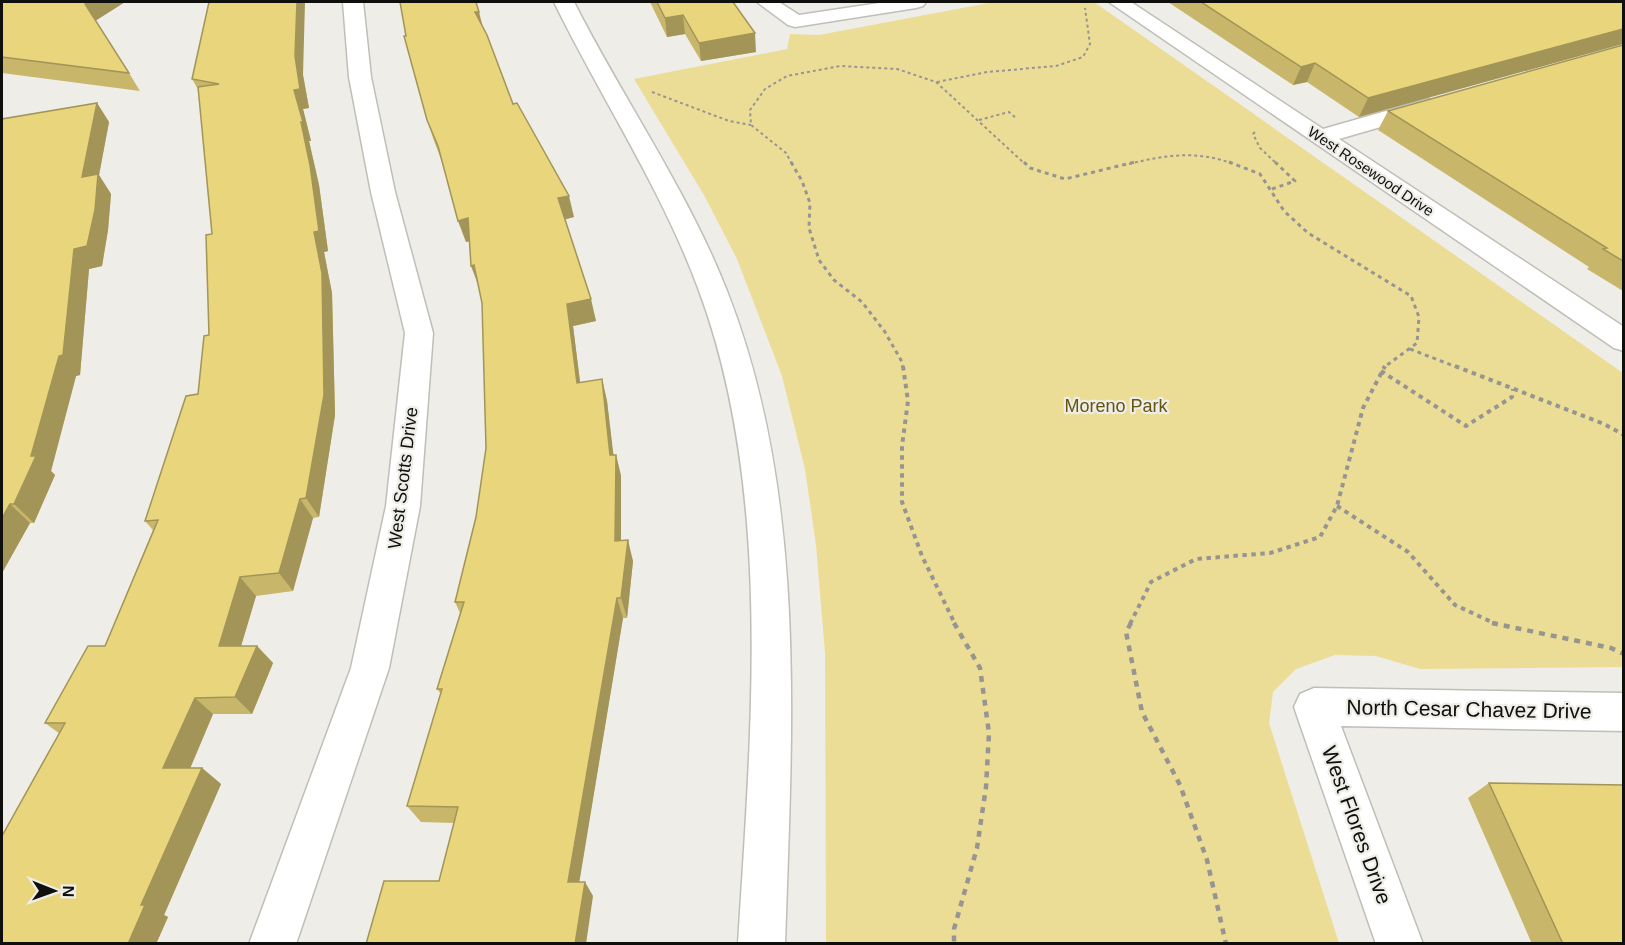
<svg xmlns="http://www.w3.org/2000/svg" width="1625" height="945" font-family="Helvetica,sans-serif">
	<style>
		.green { fill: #ecdd96 }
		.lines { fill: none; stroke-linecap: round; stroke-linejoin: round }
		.minor-casing { stroke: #bfbeb9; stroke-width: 3 }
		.tertiary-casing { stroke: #bfbeb9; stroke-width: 3 }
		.path-far3 { stroke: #969591; stroke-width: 2; stroke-dasharray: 3 3; stroke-linecap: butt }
		.path-far2 { stroke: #969591; stroke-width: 3; stroke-dasharray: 4 4; stroke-linecap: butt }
		.path-far1 { stroke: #969591; stroke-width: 4; stroke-dasharray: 4.5 4.5; stroke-linecap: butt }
		.path { stroke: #969591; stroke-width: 4.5; stroke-dasharray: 6 6; stroke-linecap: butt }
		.minor { fill: #fff; fill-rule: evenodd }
		.tertiary { fill: #fff; fill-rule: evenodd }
		.wall { fill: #c8b76b }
		.shaded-wall { fill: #a29557 }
		.building { fill: #e8d57c; stroke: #a29557; stroke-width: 1.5 }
		.labels { text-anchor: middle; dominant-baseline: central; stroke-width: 4.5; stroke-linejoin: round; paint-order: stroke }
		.far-street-label { font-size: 15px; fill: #0f0f0d; stroke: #eeede8 }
		.park-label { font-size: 18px; fill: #635613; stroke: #eeede8 }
		.street-label { font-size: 18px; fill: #0f0f0d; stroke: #eeede8 }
		.near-street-label { font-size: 21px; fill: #0f0f0d; stroke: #eeede8 }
	</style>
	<rect width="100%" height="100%" fill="#eeede8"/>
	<polygon class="green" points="994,2 1094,2 1623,373 1623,667 1420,669 1376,656 1335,655 1296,669 1273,692 1269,723 1339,943 826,943 825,653 816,545 805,469 782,376 737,259 704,195 634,79 787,49 790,34 819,35"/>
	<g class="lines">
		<defs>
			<g id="minor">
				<polygon points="343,2 363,2 371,77 395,192 433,333 420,506 389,668 296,944 249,944 351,668 386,506 405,333 371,192 349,77"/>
				<polygon points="757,2 779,2 799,15 886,2 926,2 923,6 916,8 795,27 788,25"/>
				<polygon points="1109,2 1131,2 1323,129 1428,99 1436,101 1439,106 1436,111 1339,139 1624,327 1624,351 1614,348"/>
				<polygon points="1314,688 1624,693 1624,731 1341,726 1423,944 1376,944 1294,707 1300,694"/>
			</g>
			<path id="tertiary" d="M554 2H574C623 99 687 189 727 291 808 497 792 727 785 944H738C751 733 774 490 698 288 661 188 601 98 554 2Z"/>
		</defs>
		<use href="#minor" class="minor-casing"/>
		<use href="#tertiary" class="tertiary-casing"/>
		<g class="path-far3">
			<polyline points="937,82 987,72 1056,66 1083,57 1090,44 1085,8"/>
			<polyline points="652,92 729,121 751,125"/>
			<polyline points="979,120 1009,112 1017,119"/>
			<polyline points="1255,132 1253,134 1260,148 1277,164"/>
			<polyline points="792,164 786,153 751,125 750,110 765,89 787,76 840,66 897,69 936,82 1025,164"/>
			<path d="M1129 164C1164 155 1199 150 1233 164"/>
		</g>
		<g class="path-far2">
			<polyline points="791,162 802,181 810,203 809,228 819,260 834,280 862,302 885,332 902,362 903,368"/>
			<polyline points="1024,162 1030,168 1065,179 1135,162"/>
			<polyline points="1229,162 1260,174 1284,211 1308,233 1411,296 1419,317 1417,343 1383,368"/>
			<polyline points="1272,189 1295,181 1275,162"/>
			<polyline points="1410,349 1459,368"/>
		</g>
		<g class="path-far1">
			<polyline points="903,366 908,401 902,446 902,502 922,556 955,624"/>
			<polyline points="1455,366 1604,424 1624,435"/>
			<polyline points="1381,371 1466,426 1512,397 1513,389"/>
			<polyline points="1337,506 1408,552 1455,605 1496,624"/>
			<polyline points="1130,624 1151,582 1196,559 1270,553 1320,537 1337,506 1363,408 1385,366"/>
		</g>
		<g class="path">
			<polyline points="954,623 980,668 989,733 986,787 977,848 954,929 954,944"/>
			<polyline points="1131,623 1126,632 1142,712 1180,785 1207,860 1226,944"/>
			<polyline points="1492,623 1611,648 1624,654"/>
		</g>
		<use href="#minor" class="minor"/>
		<use href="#tertiary" class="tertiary"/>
	</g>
	<g class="wall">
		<polygon points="2,2 125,2 95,21 129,73 140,91 2,73"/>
		<polygon points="650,2 733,2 756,52 701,61 685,34 667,37"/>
		<polygon points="1168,2 1623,2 1359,117 1307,82 1293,85"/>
		<polygon points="484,29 513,104 574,217 565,219 596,321 573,326 580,383 602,379 607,401 613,455 616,455 621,476 621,541 633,561 627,618 623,618 579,882 593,896 439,881 454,823 421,822 407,806 441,694 437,689 460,613 455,602 476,517 486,448 482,303 469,241 466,242 441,159 434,141 427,120 406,36"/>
		<polygon points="1623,45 1623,291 1587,269 1589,267 1378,130 1388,111"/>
		<polygon points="303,75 309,108 303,109 311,141 309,141 319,185 328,251 324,252 332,293 335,415 319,517 313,518 293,591 256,596 241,646 257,646 273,663 252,714 213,714 190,768 202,768 221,784 164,915 168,917 156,944 60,734 45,723 105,646 153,530 145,521 198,394 209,335 212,234 199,91 192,79"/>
		<polygon points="97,103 109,122 99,175 111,194 108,230 102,266 89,269 80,375 76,376 51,471 55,475 34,523 30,523 2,573 2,119"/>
		<polygon points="1489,783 1623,944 1532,944 1468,798"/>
	</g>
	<g class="shaded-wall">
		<polygon points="88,2 125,2 95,21 85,4"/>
		<polygon points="297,2 305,2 303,75 309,108 303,109 311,141 309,141 319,185 328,251 324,252 332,293 335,415 319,517 306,498 314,232 294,90"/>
		<polygon points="475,12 479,12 484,32"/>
		<polygon points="683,15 685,34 667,37 665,18"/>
		<polygon points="1623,29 1623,44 1359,117 1368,98"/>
		<polygon points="755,33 756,52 701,61 699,43"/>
		<polygon points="1315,63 1307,82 1293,85 1301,67"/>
		<polygon points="97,103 109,122 99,175 111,194 108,230 102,266 89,269 80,375 76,376 51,471 55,475 34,523 14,504 31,456 82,177"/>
		<polygon points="569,196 574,217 563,220 558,198"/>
		<polygon points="468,218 475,240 466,242 458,221"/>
		<polygon points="474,265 479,287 471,266"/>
		<polygon points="591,299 596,321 573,326 583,405 577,383 567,304"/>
		<polygon points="602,379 607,401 616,476 610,455"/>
		<polygon points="616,455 621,476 621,561 615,541"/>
		<polygon points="300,499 313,518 293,591 279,573"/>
		<polygon points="10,504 30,523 2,573 2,518"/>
		<polygon points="628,540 633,561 627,618 621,598"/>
		<polygon points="240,577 256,596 236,663 219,646"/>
		<polygon points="617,598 623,618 577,896 568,882"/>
		<polygon points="257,646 273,663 252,714 235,697"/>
		<polygon points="195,698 213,714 184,783 163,768"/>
		<polygon points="202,768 221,784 164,915 168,917 156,944 128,944 141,905"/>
		<polygon points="585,882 593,896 586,944 575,944"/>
	</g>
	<g class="building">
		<polygon points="2,2 88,2 85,4 129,73 2,57"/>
		<polygon points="209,2 297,2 295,56 300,89 294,90 303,122 301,122 310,165 319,231 314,232 322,273 324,395 306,498 300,499 279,573 240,577 219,646 257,646 235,697 195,698 163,768 202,768 141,905 145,905 128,944 2,944 2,836 65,723 45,723 88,646 105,646 158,520 145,521 186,396 198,394 204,336 209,335 206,235 212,234 198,87 219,84 192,79"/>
		<polygon points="400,2 476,2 479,12 475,12 487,35 513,104 517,103 569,196 558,198 591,299 567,304 577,383 602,379 610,455 616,455 615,541 628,540 621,598 617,598 568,882 585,882 575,944 366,944 384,881 439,881 458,807 407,806 442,689 437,689 464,602 455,602 476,517 486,448 482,303 474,265 471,266 468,218 458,221 438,146 427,120 404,36 406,36"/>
		<polygon points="657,2 733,2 755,33 699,43 683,15 665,18"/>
		<polygon points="1201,2 1623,2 1623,29 1368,98 1315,63 1301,67"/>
		<polygon points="1623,45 1623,261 1603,249 1607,248 1388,111"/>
		<polygon points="97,103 82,177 98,174 95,210 87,246 74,249 63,355 59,356 31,456 36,456 14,504 10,504 2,518 2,119"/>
		<polygon points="1489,783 1623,785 1623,944 1563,944"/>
	</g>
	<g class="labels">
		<g class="far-street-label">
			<text transform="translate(1371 171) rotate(34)">West Rosewood Drive</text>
		</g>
		<g class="park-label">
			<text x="1116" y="406">Moreno Park</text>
		</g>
		<g class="street-label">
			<text transform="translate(403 478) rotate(-83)">West Scotts Drive</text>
		</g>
		<g class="near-street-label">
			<text transform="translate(1469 709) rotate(1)">North Cesar Chavez Drive</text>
			<text transform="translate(1357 825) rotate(70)">West Flores Drive</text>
		</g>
	</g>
	<rect width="1625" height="945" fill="none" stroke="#0f0f0d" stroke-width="6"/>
	<g transform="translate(54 891) rotate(91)" stroke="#eeede8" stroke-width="4.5" paint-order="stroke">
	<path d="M0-4.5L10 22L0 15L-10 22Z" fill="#0f0f0d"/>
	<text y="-9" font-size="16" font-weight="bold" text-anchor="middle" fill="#0f0f0d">N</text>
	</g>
</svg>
